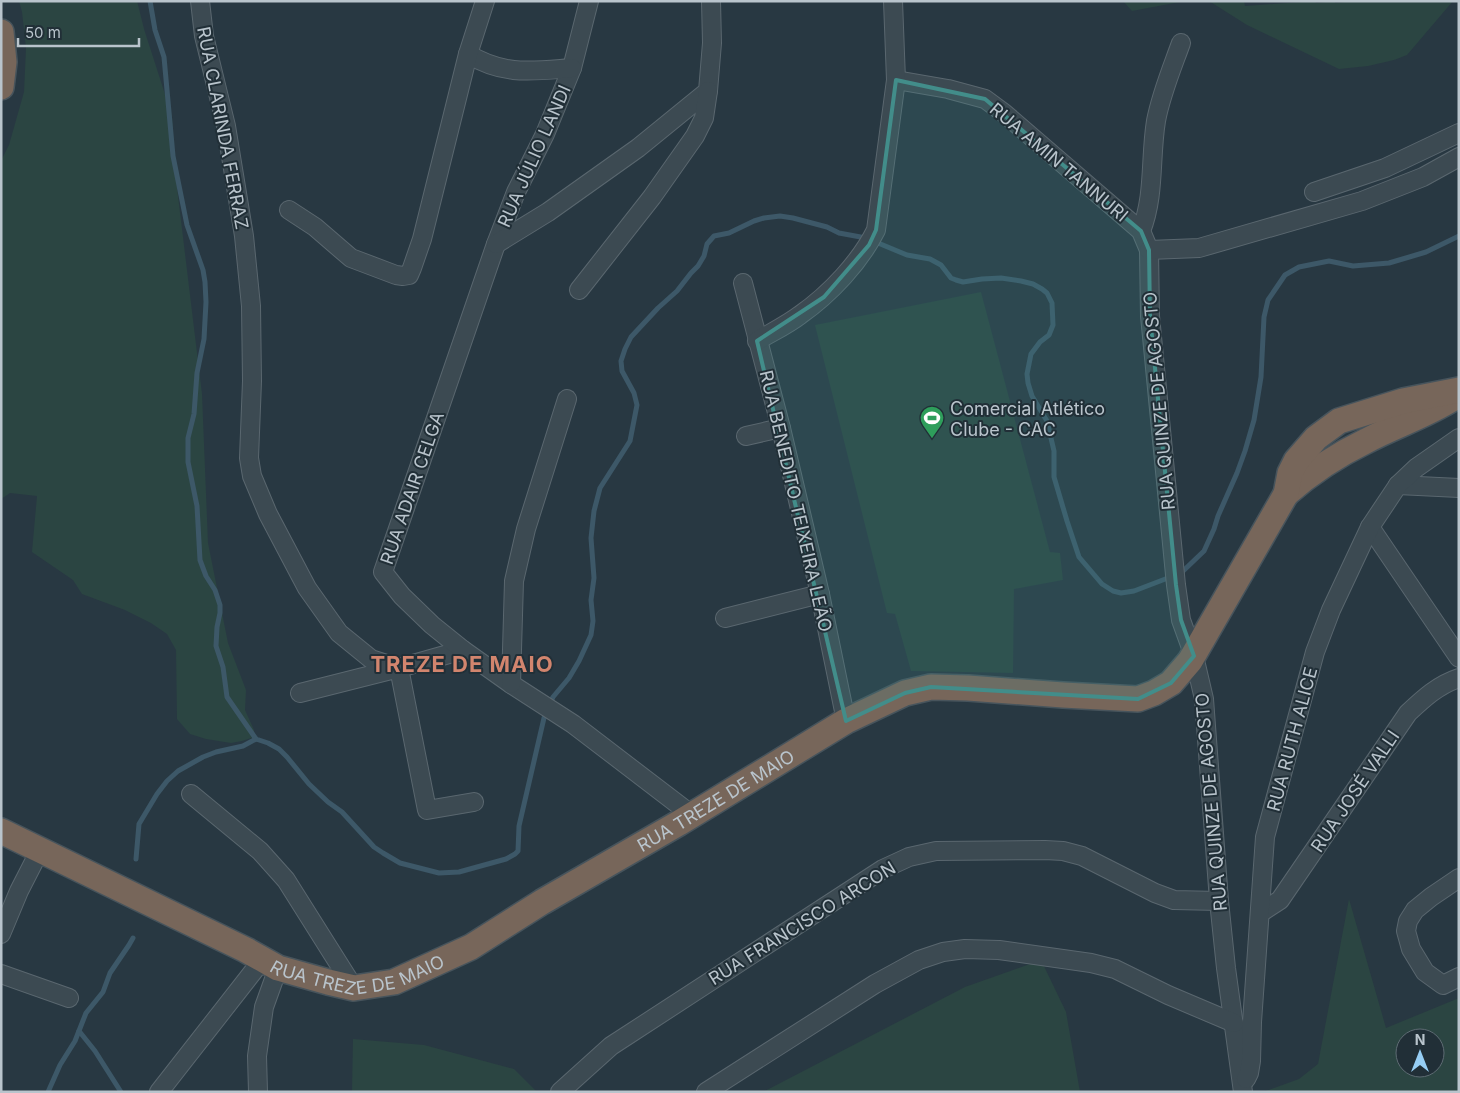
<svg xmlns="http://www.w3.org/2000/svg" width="1460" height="1093" font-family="Inter,sans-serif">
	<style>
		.green { fill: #2b4542; fill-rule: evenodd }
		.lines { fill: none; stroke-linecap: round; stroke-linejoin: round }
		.stream { stroke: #3d5868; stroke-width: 5 }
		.minor-casing { stroke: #5a676f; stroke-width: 20 }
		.highway-casing { stroke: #47545c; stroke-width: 28 }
		.minor { stroke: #3c4a52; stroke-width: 18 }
		.highway { stroke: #77665a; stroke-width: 25 }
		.marked { fill: #428d8a; fill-opacity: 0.2; stroke: #428d8a; stroke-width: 4; stroke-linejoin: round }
		.labels { text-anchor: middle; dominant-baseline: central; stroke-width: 4; stroke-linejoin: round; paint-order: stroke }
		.street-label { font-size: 18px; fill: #b9c4cc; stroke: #212f37 }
		.poi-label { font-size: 18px; fill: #b9c4cc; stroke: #212f37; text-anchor: start }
		.district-label { font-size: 22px; font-weight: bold; letter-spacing: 1px; fill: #d2856e; stroke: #212f37 }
	</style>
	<rect width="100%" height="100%" fill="#283842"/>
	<g class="green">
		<polygon points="19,1 137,1 144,29 172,116 175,171 202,394 208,543 228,643 246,690 245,710 254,730 254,737 242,741 231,743 206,739 190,734 177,719 176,650 167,634 151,623 125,610 82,594 73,580 32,552 37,496 10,493 1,499 1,161 9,145 24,92 26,48 22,12"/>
		<polygon points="1123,1 1185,1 1132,11"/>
		<polygon points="1209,1 1244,1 1245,6 1315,1 1316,3 1335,1 1335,3 1354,1 1453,1 1407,55 1394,60 1368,66 1339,69 1247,25"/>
		<polygon points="981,292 1050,552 1060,553 1063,580 1014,589 1013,673 911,671 895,614 887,613 815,325"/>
		<path d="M1349 899 1386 1028 1459 998V1092H1263L1299 1079 1318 1064ZM1405 1038H1435V1068H1405Z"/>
		<polygon points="1041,960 1066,1012 1080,1092 763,1092 965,987"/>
		<polygon points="353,1039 424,1045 514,1069 537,1092 352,1092"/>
	</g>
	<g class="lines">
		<g class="stream">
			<polyline points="150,1 155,30 164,57 173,156 187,225 203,270 205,282 206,302 204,339 197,373 194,414 188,438 188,462 197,506 200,560 206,576 215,590 220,605 220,613 217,627 216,646 223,667 227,697 256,739 268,743 279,749 287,757 309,784 328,802 342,812 374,847 383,853 400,863 439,873 459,872 506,859 515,854 518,851 519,826 544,718 553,697 569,678 579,661 591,635 593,621 591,600 594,578 591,538 594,511 600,488 630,441 637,405 634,393 622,371 621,361 625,349 631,337 658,308 677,291 691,273 698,266 704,256 707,244 714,236 729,233 754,221 764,218 780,216 793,218 827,227 839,233 866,238 907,255 930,259 941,265 951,278 956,280 963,282 982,279 1001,278 1021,281 1033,284 1042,289 1047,293 1052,303 1053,325 1049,335 1040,342 1031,354 1027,374 1028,383 1032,396 1047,421 1054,451 1054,477 1067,521 1079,557 1102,584 1113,591 1121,593 1134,591 1181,573 1204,551 1214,529 1218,516 1237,473 1245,451 1254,420 1261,377 1264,317 1268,300 1285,275 1299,267 1329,261 1353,266 1389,263 1426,252 1459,236"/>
			<polyline points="136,859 139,824 157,794 167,781 178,771 203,757 216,752 243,746 256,739"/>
			<polyline points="79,1031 95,1051 121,1092"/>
			<polyline points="48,1092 60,1065 75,1041 86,1013 103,992 110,973 129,945 133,938"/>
		</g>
		<defs>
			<g id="minor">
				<polyline points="200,1 204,36 226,126 244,236 251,306 252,381 249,458 252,476 268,514 307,588 339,633 371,659 399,668 463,650"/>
				<polyline points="589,1 572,68 545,134 516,192 496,244 383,572 402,596 432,625 463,650 511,684 573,724 692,815"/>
				<path d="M468 54C504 76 532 71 572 68"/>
				<polyline points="896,80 948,89 985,99 1004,113 1141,231 1149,250 1150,316 1176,585 1181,620 1194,656 1204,699 1219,901 1226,968 1243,1092"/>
				<polyline points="1314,192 1385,168 1459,133"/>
				<polyline points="289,210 315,227 351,258 396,275 403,276 409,275 412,268 422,239 468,54 485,1"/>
				<path d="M1141 231C1155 196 1150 157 1156 121 1161 94 1172 68 1181 43"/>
				<polyline points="496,244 548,212 638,148 708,91 712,43 711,1"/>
				<polyline points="1149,250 1199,248 1362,201 1423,177 1459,157"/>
				<polyline points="743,283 781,428 820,594 846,721"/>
				<polyline points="579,290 652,197 695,136 704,118 708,91"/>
				<path d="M757 341C772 332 787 325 800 315 830 294 860 262 876 230L896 80 893 1"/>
				<polyline points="746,436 781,428"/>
				<polyline points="1398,485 1459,488"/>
				<polyline points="1370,527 1459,658"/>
				<polyline points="725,618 820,594"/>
				<polyline points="511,684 514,581 526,529 567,399"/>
				<polyline points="300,693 399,668 427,810 474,802"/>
				<polyline points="191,794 260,851 286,880 354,988"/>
				<polyline points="1459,878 1431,897 1415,910 1408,921 1406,931 1411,949 1425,972 1443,985 1459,977"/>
				<path d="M1260 913 1280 900 1408 713C1424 698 1438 685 1459 678"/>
				<polyline points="1,934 19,891 40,850"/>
				<polyline points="1,974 69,998"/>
				<polyline points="1246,1079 1249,1073 1251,1061 1252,1022 1265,837 1315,652 1331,610 1370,527 1398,485 1416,468 1459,438"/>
				<polyline points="159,1092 263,959"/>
				<polyline points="258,1092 257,1056 264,1007 278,968"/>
				<polyline points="560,1092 611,1046 883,869 909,857 936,851 1045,850 1063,851 1082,856 1155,893 1174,900 1219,901"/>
				<polyline points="706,1092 875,984 919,960 943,952 965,949 999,950 1091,963 1115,969 1168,995 1234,1023"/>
			</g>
			<g id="highway">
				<polyline points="1,32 4,62 1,87"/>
				<path d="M1286 494C1310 473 1337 455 1366 441 1394 426 1425 416 1452 399"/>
				<path id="s1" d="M1 831 246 950 278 968 328 982 354 988 394 982 471 947 542 902 679 823 846 721 905 693 931 687 968 688 1063 695 1138 699 1154 693 1171 683 1190 661 1286 494 1290 473 1296 461 1316 438 1339 421 1403 401 1459 390"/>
			</g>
		</defs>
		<use href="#minor" class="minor-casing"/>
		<use href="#highway" class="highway-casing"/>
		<use href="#minor" class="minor"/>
		<use href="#highway" class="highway"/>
	</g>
	<path class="marked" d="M896 80 985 99 1141 231 1149 250 1150 316 1176 585 1181 620 1194 656 1171 683 1138 699 931 687 905 693 846 721 757 341 824 297 869 245 876 230Z"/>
	<defs>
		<symbol id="stadium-pin" viewBox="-11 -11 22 30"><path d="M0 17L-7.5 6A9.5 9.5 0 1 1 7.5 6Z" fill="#2e9e5b" stroke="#212f37"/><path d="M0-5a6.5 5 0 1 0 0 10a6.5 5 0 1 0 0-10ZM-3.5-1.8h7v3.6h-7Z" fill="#fff"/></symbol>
	</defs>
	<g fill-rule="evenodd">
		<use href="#stadium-pin" x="918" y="404" width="28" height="38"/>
	</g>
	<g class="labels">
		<g class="street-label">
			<text transform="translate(223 128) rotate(79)">RUA CLARINDA FERRAZ</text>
			<text transform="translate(534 156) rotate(-66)">RUA JÚLIO LANDI</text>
			<text transform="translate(1059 162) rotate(40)">RUA AMIN TANNURI</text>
			<text transform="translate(1159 401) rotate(-95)">RUA QUINZE DE AGOSTO</text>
			<text transform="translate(412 488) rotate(-71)">RUA ADAIR CELGA</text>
			<text transform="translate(796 501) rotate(77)">RUA BENEDITO TEIXEIRA LEÃO</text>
			<text transform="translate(1292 739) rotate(-75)">RUA RUTH ALICE</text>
			<text transform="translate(1355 791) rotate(-56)">RUA JOSÉ VALLI</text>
			<text stroke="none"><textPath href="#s1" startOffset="798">RUA TREZE DE MAIO</textPath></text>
			<text transform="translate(1211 802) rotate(-95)">RUA QUINZE DE AGOSTO</text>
			<text transform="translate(802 923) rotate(-32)">RUA FRANCISCO ARCON</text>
			<text stroke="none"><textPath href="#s1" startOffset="392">RUA TREZE DE MAIO</textPath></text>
		</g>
		<g class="poi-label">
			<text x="950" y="408">Comercial Atlético<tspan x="950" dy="21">Clube - CAC</tspan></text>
		</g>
		<g class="district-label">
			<text x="462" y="664">TREZE DE MAIO</text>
		</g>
	</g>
	<rect width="1460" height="1093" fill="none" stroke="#b9c4cc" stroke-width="5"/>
	<g transform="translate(1420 1053)"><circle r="24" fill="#212f37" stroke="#5e6b73"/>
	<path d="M0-4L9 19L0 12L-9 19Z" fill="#96cef4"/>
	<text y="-8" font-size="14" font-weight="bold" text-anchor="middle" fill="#b9c4cc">N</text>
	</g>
	<path d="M18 38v8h121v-8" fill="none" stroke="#b9c4cc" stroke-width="2.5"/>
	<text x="25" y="38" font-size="15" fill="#b9c4cc" stroke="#212f37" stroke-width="4" paint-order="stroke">50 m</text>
</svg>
